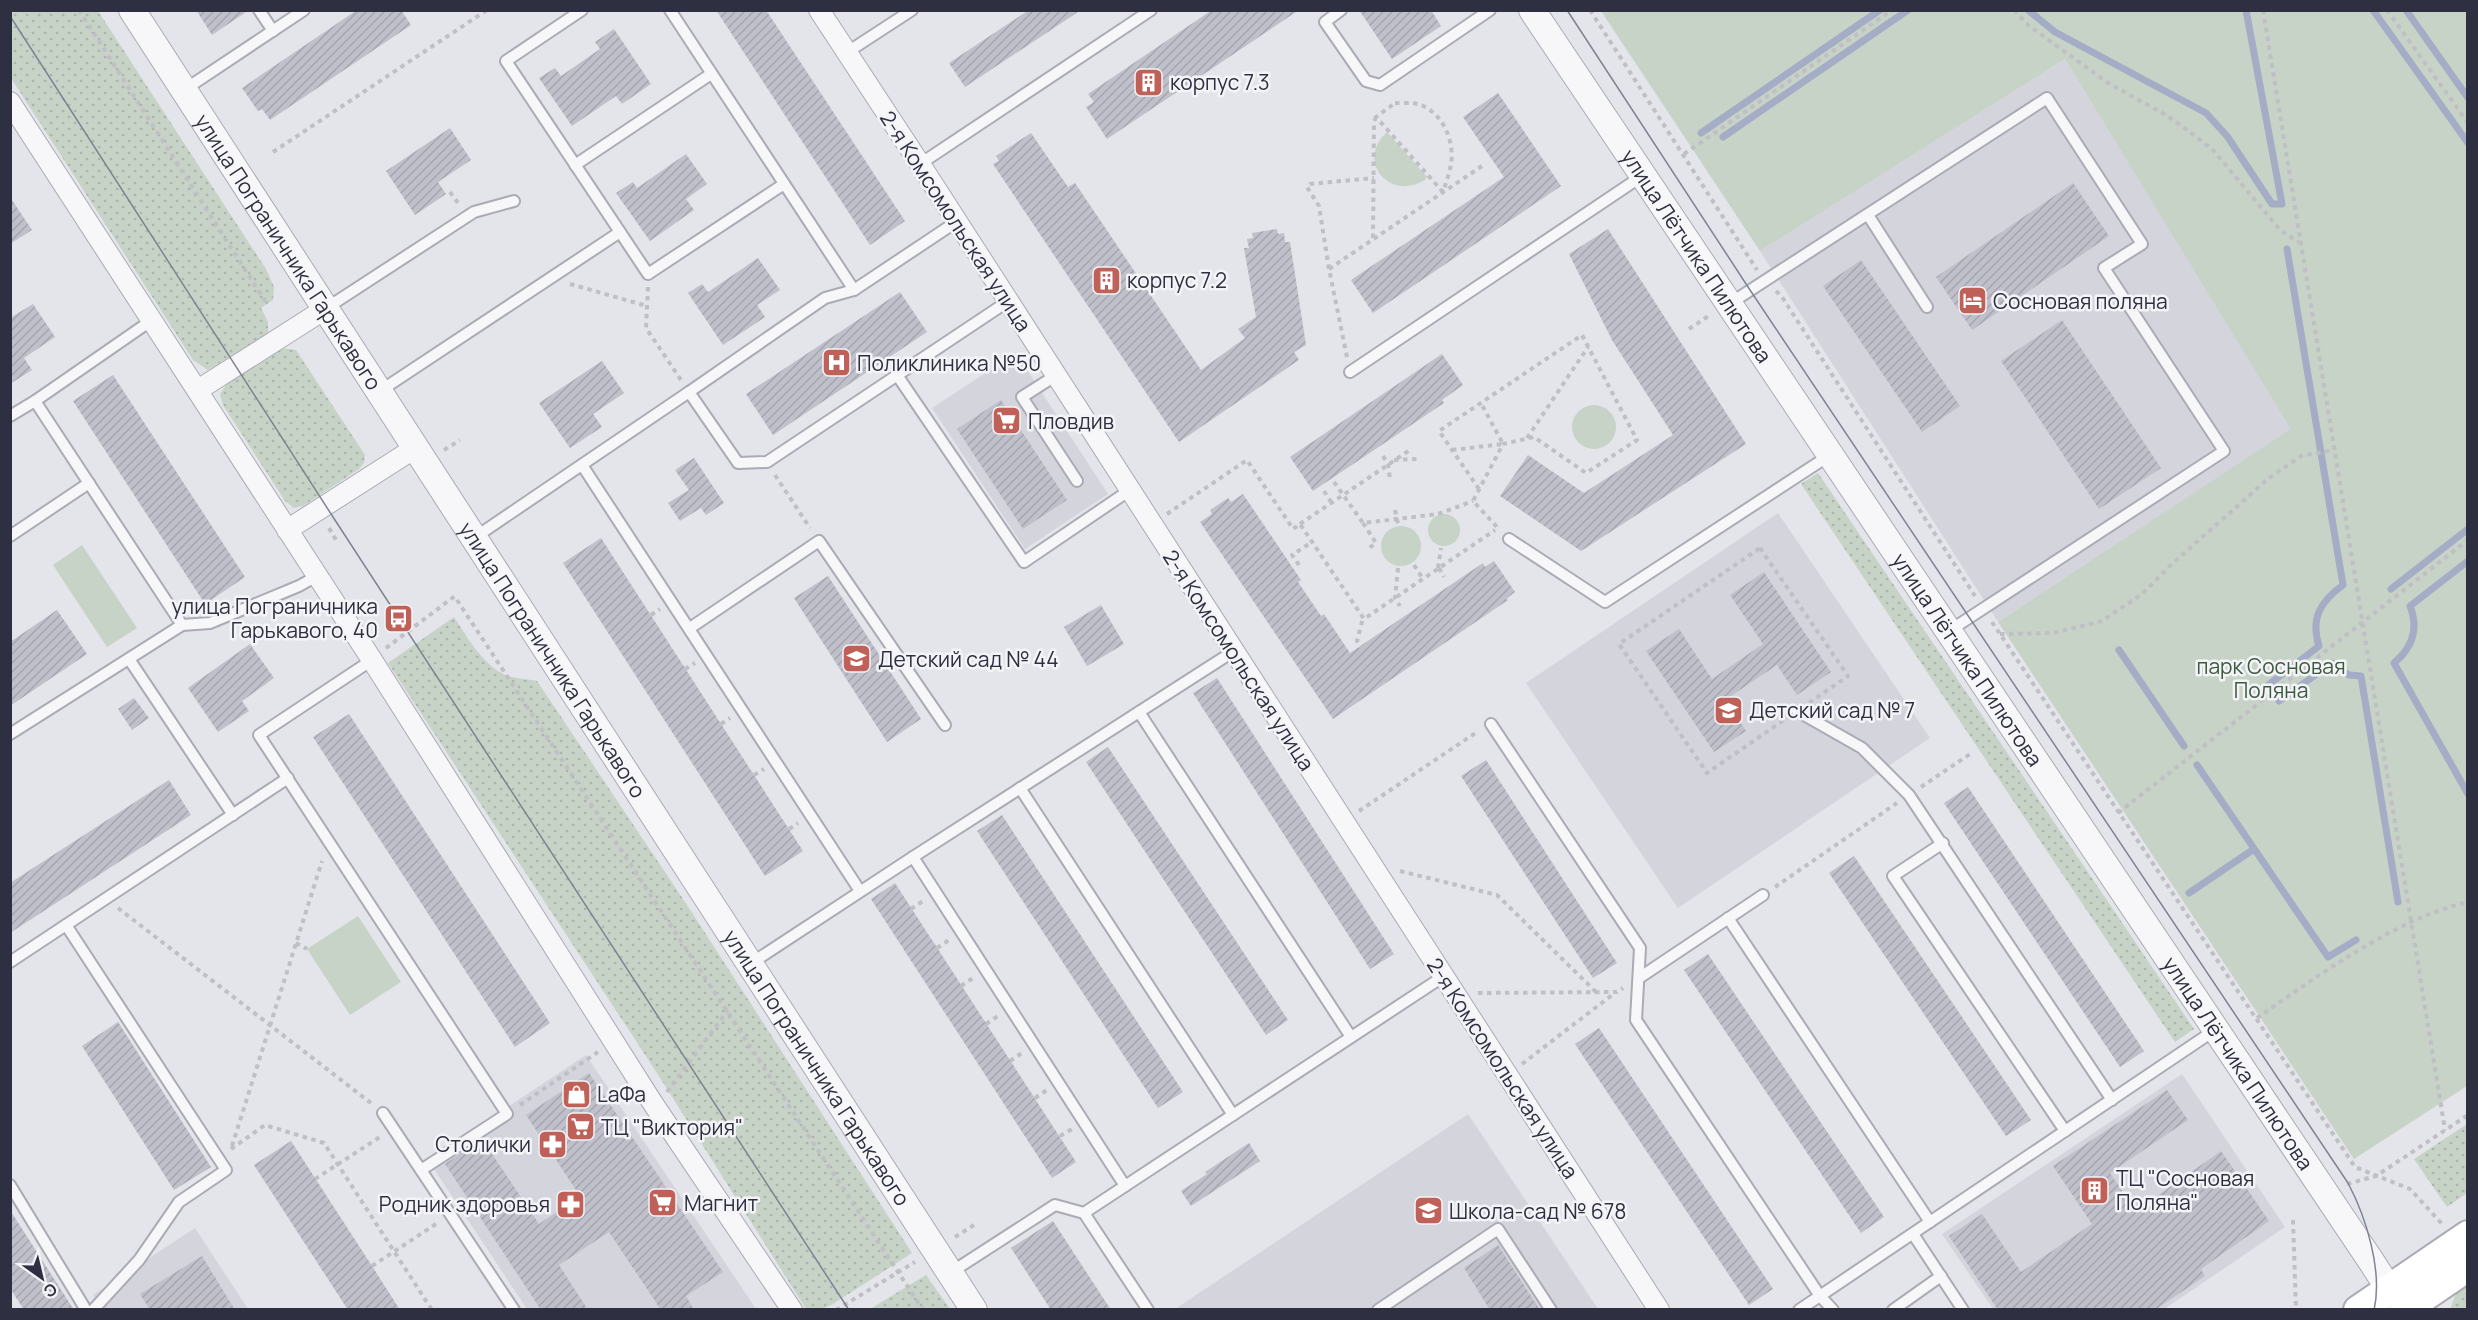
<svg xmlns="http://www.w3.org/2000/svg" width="2478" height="1320" font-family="Manrope,sans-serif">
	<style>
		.built { fill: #d3d4dc }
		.grass { fill: url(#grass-dots) }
		.park { fill: #c7d3c6 }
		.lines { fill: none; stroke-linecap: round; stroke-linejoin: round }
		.stream { stroke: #a4acc6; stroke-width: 7 }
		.building { fill: url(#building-hatch) }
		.service-casing { stroke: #aaabb4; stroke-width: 14 }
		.minor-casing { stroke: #aaabb4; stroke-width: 22 }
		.tertiary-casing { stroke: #aaabb4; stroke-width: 28 }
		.secondary-casing { stroke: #aaabb4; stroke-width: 32 }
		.path { stroke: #bfbfc5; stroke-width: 4; stroke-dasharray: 4.5 4.5; stroke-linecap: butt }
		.service { stroke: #f7f7f9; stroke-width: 10 }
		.minor { stroke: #f7f7f9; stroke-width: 20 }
		.tertiary { stroke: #f7f7f9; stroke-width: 26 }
		.secondary { stroke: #fff; stroke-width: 28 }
		.tram { stroke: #7f8292; stroke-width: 1.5 }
		.labels { text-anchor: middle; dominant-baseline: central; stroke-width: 5; stroke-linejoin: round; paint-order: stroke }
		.poi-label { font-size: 21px; fill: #2e3041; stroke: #f4f4f8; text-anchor: start }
		.street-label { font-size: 21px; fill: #2e3041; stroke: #f4f4f8 }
		.park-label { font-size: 21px; fill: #3c5b3e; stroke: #f4f4f8 }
	</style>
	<defs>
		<pattern id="grass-dots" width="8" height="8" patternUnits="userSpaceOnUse" patternTransform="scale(1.5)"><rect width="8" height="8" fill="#c7d3c6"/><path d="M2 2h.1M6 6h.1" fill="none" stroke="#abb5ab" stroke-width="1.8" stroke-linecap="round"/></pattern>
		<pattern id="building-hatch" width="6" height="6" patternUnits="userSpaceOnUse" patternTransform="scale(1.5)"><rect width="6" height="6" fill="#bfc0ca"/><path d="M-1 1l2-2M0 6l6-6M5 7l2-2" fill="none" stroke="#a4a5af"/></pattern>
	</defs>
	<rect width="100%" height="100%" fill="#e4e5ea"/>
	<g class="built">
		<polygon points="2065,59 2292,429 1998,622 1760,251"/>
		<polygon points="1016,353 1108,494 1025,549 932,408"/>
		<polygon points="1778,513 1930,738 1678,908 1526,683"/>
		<polygon points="586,1055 756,1309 527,1309 428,1160"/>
		<polygon points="2182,1074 2285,1227 2163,1310 1993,1309 1942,1234"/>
		<polygon points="1468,1114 1598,1309 1180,1310 1178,1307"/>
		<polygon points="195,1228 248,1309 102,1309 93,1295"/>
	</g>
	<g class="grass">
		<polygon points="11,10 98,11 266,269 274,287 273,300 261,308 268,322 268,333 208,370 193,360 11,78"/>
		<polygon points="281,348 296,350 365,455 364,463 359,469 303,506 294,508 285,501 223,405 220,394 226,385"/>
		<polygon points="1818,473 2194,1029 2175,1042 1801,484"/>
		<path d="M454 617C467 637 484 667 508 676 517 679 528 679 537 681L687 905 912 1253 833 1304 823 1309H806L657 1073 388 663Z"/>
		<polygon points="2467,1124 2467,1193 2447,1207 2414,1159"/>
		<polygon points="926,1275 950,1309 870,1309"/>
		<polygon points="2467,1281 2467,1309 2450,1310 2458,1287"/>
	</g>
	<g class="park">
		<polygon points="1601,11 2467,11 2467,1086 2354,1159 1998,622 2291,429 2065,59 1760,251"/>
		<path d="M1387 132 1427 177 1425 180C1388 202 1356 160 1387 132Z"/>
		<circle cx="1594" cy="427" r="22"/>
		<circle cx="1444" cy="530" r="16"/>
		<circle cx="1401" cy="546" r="20"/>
		<polygon points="82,545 137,628 107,647 53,565"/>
		<polygon points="358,916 401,982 350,1015 307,949"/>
	</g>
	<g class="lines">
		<g class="stream">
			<polyline points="2028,10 2055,32 2206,113 2227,136 2272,204 2282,204 2246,10"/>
			<polyline points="2373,10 2468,143"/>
			<polyline points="2406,10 2468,98"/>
			<polyline points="1701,133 1880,10"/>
			<polyline points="1723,137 1908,10"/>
			<path d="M2468 561 2410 606C2419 629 2412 648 2394 663L2468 794"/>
			<polyline points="2391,589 2468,529"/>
			<polyline points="2119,650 2184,746"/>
			<path d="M2267 686 2319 646C2310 618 2321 601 2343 585L2287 249"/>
			<polyline points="2279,701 2332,663 2349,675 2361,676 2398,902"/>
			<polyline points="2197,765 2328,957 2356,940"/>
			<polyline points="2189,893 2254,849"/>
		</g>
	</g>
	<g class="building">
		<polygon points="196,10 249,10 212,35"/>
		<polygon points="357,10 401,10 411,25 270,120 262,109 258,111 242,88"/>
		<polygon points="716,10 766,10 905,221 870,245"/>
		<polygon points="1029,10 1081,10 965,87 949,63"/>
		<polygon points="1212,10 1299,10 1107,139 1086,107 1094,102 1088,94"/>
		<polygon points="1359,10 1431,10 1441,26 1392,59"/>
		<polygon points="614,29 651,84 622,104 616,96 572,126 539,78 555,68 561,76 600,49 595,42"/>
		<polygon points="1498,93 1561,186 1373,313 1351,280 1504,177 1463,117"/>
		<polygon points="450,128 471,160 438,182 446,194 415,215 386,171"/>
		<polygon points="1031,133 1068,187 1075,183 1201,370 1245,338 1238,329 1256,317 1244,248 1249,248 1247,239 1253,238 1252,233 1277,229 1278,234 1284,233 1285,242 1290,242 1306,345 1294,352 1299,360 1179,442 993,164 999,161 996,156"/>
		<polygon points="686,154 707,184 686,199 694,210 650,241 616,193 633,182 637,188"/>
		<polygon points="2073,183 2109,236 1972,330 1936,277"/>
		<polygon points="10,197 32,230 10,244"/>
		<polygon points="1608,229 1746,444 1581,551 1500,496 1528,455 1584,493 1673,435 1612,340 1569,254"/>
		<polygon points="758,258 780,290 757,305 765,317 723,345 688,293 702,284 708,292"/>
		<polygon points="1861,260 1960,406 1922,432 1823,286"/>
		<polygon points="900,292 927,332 773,435 746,394"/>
		<polygon points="33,304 55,337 24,358 32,370 10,384 10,318"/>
		<polygon points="2062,320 2161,468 2099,509 2001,361"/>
		<polygon points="1442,354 1463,385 1442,400 1444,403 1313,491 1290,457"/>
		<polygon points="602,361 624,393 593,414 602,427 570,448 539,403"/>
		<polygon points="113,375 245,577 205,604 73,401"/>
		<polygon points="1001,400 1067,500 1023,529 957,429"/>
		<polygon points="694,458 724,503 706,515 701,508 680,521 668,503 689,490 675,470"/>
		<polygon points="1243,494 1301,580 1298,582 1321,616 1324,614 1350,653 1483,563 1485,567 1494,561 1515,592 1506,599 1508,600 1333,719 1200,522 1212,514 1210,510 1228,498 1231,502"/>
		<polygon points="601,538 803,851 765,876 563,563"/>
		<polygon points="1764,572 1831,672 1797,695 1777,665 1725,700 1746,731 1714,752 1646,651 1679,629 1712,679 1763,644 1730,595"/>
		<polygon points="828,576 921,719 887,742 794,598"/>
		<polygon points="1101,605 1124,644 1087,666 1064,627"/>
		<polygon points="57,610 87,654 10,706 10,642"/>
		<polygon points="250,644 274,678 242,701 249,711 218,732 188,688"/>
		<polygon points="1217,678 1394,954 1370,969 1193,693"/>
		<polygon points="134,698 149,718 132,730 118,709"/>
		<polygon points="349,714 550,1023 515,1047 313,737"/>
		<polygon points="1108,747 1288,1020 1266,1035 1086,762"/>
		<polygon points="1486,760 1617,963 1593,978 1461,776"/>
		<polygon points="169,780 191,815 10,933 10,883"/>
		<polygon points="1968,787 2144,1051 2120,1067 1944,803"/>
		<polygon points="1002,815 1183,1092 1158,1108 977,831"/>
		<polygon points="1854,856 2031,1120 2006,1136 1829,873"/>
		<polygon points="895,883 1076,1162 1052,1178 871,899"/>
		<polygon points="1708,954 1884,1217 1861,1233 1684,970"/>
		<polygon points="118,1022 211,1167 174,1190 82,1046"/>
		<polygon points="1599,1028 1773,1289 1749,1305 1575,1044"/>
		<polygon points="589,1073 723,1272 686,1296 694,1310 661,1310 609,1232 559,1265 588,1310 541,1310 445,1164 482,1139 539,1224 580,1196 526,1115"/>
		<polygon points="2167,1090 2188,1120 2110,1173 2136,1211 2221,1151 2269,1221 2201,1269 2205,1276 2155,1310 1998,1310 1949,1236 1982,1214 2021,1272 2092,1224 2053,1166"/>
		<polygon points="291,1141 372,1266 400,1310 348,1310 254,1165"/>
		<polygon points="1249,1143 1260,1161 1191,1206 1181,1191 1207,1174 1205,1172"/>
		<polygon points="10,1210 33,1246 74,1310 24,1310 10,1288"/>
		<polygon points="1053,1221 1111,1310 1051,1310 1011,1248"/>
		<polygon points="1498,1245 1540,1310 1490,1310 1464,1268"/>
		<polygon points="202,1256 235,1310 150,1310 140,1294"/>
	</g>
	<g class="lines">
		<defs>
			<g id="service">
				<polyline points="259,10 273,31"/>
				<polyline points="582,10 506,61 648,274 784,184"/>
				<polyline points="670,10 854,290 956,222"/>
				<polyline points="1341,10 1325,22 1366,81 1380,85 1490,10"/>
				<polyline points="846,53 912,10"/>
				<polyline points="184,90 304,10"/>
				<polyline points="920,164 1151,10"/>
				<polyline points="575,165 711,74"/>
				<polyline points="1868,215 1927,307"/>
				<polyline points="1729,304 2047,98 2142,244 2104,268 2224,451 1949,631"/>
				<polyline points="325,309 474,212 514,201"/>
				<polyline points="1350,372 1642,176"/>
				<polyline points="897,375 1024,562 1130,490"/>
				<polyline points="1055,376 1022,397 1077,481"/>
				<polyline points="380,391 620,232"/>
				<polyline points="689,392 825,298 854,290"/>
				<polyline points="35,401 182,625 210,623 299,586 317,576"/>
				<polyline points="10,416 35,401 152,320"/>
				<polyline points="582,465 860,891"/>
				<polyline points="10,536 89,483"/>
				<polyline points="474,538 689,392 738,463 767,462 1007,302"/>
				<polyline points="1509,539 1605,602 1830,455"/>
				<polyline points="690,628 819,541 945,725"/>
				<polyline points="129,659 233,815"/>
				<polyline points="372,660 259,735 507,1114 421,1170"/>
				<polyline points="1797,711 1862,748 1909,795 2112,1100"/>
				<polyline points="1139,712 1351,1037"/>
				<polyline points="1491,724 1640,948 1636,1020 1820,1296 1833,1310"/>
				<polyline points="10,734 182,625"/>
				<polyline points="1020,788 1233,1115"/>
				<polyline points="1943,843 1893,876 2065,1131"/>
				<polyline points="913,857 1125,1186"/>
				<polyline points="1728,918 1930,1222"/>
				<polyline points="66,925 226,1170 179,1202 139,1260 93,1310"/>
				<polyline points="10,962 288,778"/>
				<polyline points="750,964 913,857 1234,651"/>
				<polyline points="1639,978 1763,895"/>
				<polyline points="383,1113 514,1310"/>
				<polyline points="10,1185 86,1310"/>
				<polyline points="1913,1234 1963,1310"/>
				<polyline points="950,1273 1055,1205 1084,1213"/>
				<polyline points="1148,1310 1084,1213 1444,976"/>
				<polyline points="1378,1310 1498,1229 1551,1310"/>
				<polyline points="1799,1310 2215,1030"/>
				<polyline points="1893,1310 1941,1276"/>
			</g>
			<g id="minor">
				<polyline points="819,10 920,164 1659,1310"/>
				<polyline points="10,102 372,660 652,1102 792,1310"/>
				<polyline points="198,390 325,309"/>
				<polyline points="287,530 415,448"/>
			</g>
			<g id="tertiary">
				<path id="s1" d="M132 10 974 1310"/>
				<path id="s2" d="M1532 10 2373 1264 2389 1289 2396 1308"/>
			</g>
			<g id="secondary">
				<polyline points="2358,1310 2468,1235"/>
				<polyline points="2405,1310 2468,1267"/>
			</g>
		</defs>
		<use href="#service" class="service-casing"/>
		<use href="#minor" class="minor-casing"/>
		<use href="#tertiary" class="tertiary-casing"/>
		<use href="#secondary" class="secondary-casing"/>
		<g class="path">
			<polyline points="79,10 267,304"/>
			<polyline points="1590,10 1757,270"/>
			<polyline points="2014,10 2028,25 2108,83 2166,115 2190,132 2213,150 2281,231 2299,242"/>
			<polyline points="2263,10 2445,1130"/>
			<polyline points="2387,10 2468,123"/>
			<path d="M1395 103C1401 103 1408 103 1413 103 1442 108 1455 140 1451 165 1449 174 1446 183 1443 192L1376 117Z"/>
			<polyline points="273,152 487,10"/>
			<polyline points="1684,154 1892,10"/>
			<polyline points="450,192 458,203"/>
			<polyline points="1373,238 1374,122 1376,117"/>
			<polyline points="1329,269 1482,166"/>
			<polyline points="570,284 647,306"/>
			<polyline points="648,287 646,328 681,380"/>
			<polyline points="1776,291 1782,297 1975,596"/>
			<polyline points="1689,329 1710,315"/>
			<polyline points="1347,357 1329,269 1319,206 1307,187 1310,184 1374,178"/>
			<polyline points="1527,438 1588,347"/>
			<polyline points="444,450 460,440"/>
			<polyline points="1452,450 1503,444 1481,403"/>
			<polyline points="1383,456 1388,464 1390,479"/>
			<polyline points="1394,460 1417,459"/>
			<polyline points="775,475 810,528"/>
			<polyline points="1334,482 1363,523 1438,514 1473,501"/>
			<polyline points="1479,489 1439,431 1582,335 1637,440 1586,473 1534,437 1503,444 1473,501 1498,528"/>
			<polyline points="1324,491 1331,502"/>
			<polyline points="1395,510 1398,524"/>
			<polyline points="1167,514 1247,460 1293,529 1300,524 1364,619 1495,530"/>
			<polyline points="1363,523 1376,543 1369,548"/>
			<polyline points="1300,524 1410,450"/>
			<polyline points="329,528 336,540"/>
			<polygon points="1760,548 1848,676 1707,773 1619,644"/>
			<polyline points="1299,565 1292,555 1312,542"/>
			<polyline points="1414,565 1423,579"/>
			<polyline points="1398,568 1395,598 1400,606"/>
			<polyline points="1438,568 1441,548"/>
			<polyline points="1439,568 1444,577"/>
			<polyline points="457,600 923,1310"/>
			<polyline points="651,615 660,609"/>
			<polyline points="1992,622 2355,1167 2410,1189 2443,1225"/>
			<polyline points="2000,634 2053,633 2102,621 2142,594 2172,564 2269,478 2301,456 2334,450"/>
			<polyline points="386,648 455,596"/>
			<polyline points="1363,650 1357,641 1363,618"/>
			<polyline points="685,669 695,663"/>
			<polyline points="721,724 730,718"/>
			<polyline points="754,775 764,769"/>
			<polyline points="1921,787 1973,752"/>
			<polyline points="1359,811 1477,732"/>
			<polyline points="2118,813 2468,540"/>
			<polyline points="789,829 798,823"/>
			<polyline points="1400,871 1497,895 1597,993"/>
			<polyline points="1775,887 1897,803"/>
			<polyline points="118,908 371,1103"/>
			<polyline points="911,909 923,901"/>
			<polyline points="296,943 307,949"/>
			<polyline points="937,948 949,940"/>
			<polyline points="961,986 973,978"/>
			<polyline points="1478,993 1617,992 1623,988"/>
			<path d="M2257 1018C2316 977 2397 918 2468 902"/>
			<polyline points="986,1024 998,1016"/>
			<polyline points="1010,1061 1022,1053"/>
			<polyline points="1522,1064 1616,992"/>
			<polyline points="667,1092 728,1010"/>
			<polyline points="1035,1098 1047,1090"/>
			<polyline points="520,1105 598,1052"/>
			<polyline points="1060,1136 1072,1129"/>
			<polyline points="232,1146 322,861"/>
			<polyline points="231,1149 265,1125 324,1143 432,1310"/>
			<polyline points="315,1179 380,1137"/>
			<polyline points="2347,1184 2376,1176 2468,1115"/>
			<polyline points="2293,1220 2296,1309"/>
			<polyline points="955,1237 974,1225"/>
			<polyline points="372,1266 439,1222"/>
			<polyline points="836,1310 915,1262"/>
		</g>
		<use href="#service" class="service"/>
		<use href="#minor" class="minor"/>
		<use href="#tertiary" class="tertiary"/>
		<use href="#secondary" class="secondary"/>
		<g class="tram">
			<path d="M1567 10 1750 290 2348 1183C2366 1217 2383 1271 2374 1310"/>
			<polyline points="10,16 333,517 849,1310"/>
		</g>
	</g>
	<defs>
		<symbol id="building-square" viewBox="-11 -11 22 22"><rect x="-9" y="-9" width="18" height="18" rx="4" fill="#c06159" stroke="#f4f4f8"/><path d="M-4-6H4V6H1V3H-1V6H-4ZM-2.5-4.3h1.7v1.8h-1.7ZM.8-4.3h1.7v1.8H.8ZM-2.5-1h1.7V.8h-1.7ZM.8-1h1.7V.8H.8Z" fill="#fff"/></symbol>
		<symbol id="hotel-square" viewBox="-11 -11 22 22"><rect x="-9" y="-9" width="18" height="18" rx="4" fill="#c06159" stroke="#f4f4f8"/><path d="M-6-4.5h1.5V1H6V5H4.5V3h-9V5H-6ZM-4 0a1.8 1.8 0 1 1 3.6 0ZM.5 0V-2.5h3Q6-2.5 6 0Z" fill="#fff"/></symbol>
		<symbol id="hospital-square" viewBox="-11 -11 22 22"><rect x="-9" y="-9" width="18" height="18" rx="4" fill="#c06159" stroke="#f4f4f8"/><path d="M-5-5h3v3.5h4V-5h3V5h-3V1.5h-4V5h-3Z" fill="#fff"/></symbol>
		<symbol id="supermarket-square" viewBox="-11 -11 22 22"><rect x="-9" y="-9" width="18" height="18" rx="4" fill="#c06159" stroke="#f4f4f8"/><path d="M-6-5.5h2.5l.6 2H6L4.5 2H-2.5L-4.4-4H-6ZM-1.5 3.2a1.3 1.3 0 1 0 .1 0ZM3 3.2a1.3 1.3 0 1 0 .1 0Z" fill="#fff"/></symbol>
		<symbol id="bus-square" viewBox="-11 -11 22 22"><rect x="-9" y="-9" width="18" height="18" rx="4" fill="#c06159" stroke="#f4f4f8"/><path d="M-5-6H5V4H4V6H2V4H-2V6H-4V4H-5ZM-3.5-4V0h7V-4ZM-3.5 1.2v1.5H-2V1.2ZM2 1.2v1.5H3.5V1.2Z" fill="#fff"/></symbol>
		<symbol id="school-square" viewBox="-11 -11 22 22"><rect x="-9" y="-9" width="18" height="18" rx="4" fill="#c06159" stroke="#f4f4f8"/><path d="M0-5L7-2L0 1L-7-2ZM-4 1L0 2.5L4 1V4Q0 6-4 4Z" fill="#fff"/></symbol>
		<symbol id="shop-square" viewBox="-11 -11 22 22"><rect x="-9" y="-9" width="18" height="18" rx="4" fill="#c06159" stroke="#f4f4f8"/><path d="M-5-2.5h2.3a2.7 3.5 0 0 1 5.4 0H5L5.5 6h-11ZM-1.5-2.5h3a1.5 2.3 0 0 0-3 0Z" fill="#fff"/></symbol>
		<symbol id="pharmacy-square" viewBox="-11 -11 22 22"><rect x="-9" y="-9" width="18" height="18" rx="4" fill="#c06159" stroke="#f4f4f8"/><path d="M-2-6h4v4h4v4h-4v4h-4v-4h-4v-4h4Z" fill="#fff"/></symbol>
	</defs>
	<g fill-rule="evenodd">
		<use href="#building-square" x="1132" y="66" width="33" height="33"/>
		<use href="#building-square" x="1090" y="264" width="33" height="33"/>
		<use href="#hotel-square" x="1956" y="284" width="33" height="33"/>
		<use href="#hospital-square" x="820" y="346" width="33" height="33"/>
		<use href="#supermarket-square" x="990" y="404" width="33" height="33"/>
		<use href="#bus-square" x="382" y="602" width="33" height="33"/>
		<use href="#school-square" x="840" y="642" width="33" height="33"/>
		<use href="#school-square" x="1712" y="694" width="33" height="33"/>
		<use href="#shop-square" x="560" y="1078" width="33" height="33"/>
		<use href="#supermarket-square" x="564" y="1110" width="33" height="33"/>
		<use href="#pharmacy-square" x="536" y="1128" width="33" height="33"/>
		<use href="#building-square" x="2078" y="1174" width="33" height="33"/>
		<use href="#supermarket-square" x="646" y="1186" width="33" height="33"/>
		<use href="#pharmacy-square" x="554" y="1188" width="33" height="33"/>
		<use href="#school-square" x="1412" y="1194" width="33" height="33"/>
	</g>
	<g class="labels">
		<g class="poi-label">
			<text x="1170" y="82">корпус 7.3</text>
			<text x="1127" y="280">корпус 7.2</text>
			<text x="1993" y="301">Сосновая поляна</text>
			<text x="857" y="363">Поликлиника №50</text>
			<text x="1028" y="421">Пловдив</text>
			<text x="378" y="606" text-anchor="end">улица Пограничника<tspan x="378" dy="24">Гарькавого, 40</tspan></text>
			<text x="878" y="659">Детский сад № 44</text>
			<text x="1749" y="710">Детский сад № 7</text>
			<text x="597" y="1094">LaФа</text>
			<text x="601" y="1127">ТЦ "Виктория"</text>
			<text x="531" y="1144" text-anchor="end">Столички</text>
			<text x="2116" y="1178">ТЦ "Сосновая<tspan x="2116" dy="24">Поляна"</tspan></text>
			<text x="684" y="1203">Магнит</text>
			<text x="550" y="1204" text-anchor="end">Родник здоровья</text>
			<text x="1449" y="1211">Школа-сад № 678</text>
		</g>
		<g class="street-label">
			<text transform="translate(956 221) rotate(57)">2-я Комсомольская улица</text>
			<text stroke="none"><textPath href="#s1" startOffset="288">улица Пограничника Гарькавого</textPath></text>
			<text stroke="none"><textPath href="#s2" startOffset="296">улица Лётчика Пилютова</textPath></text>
			<text stroke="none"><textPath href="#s2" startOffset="782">улица Лётчика Пилютова</textPath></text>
			<text stroke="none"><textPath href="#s1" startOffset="774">улица Пограничника Гарькавого</textPath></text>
			<text transform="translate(1239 660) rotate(57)">2-я Комсомольская улица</text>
			<text stroke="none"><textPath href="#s2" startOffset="1268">улица Лётчика Пилютова</textPath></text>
			<text stroke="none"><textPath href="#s1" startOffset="1260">улица Пограничника Гарькавого</textPath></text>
			<text transform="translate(1503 1068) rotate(57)">2-я Комсомольская улица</text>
		</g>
		<g class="park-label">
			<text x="2271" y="666">парк Сосновая<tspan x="2271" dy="24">Поляна</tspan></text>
		</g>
	</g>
	<rect width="2478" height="1320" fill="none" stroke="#2e3041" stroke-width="24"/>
	<g transform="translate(42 1278) rotate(146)" stroke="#f4f4f8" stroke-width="4.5" paint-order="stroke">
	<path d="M0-4.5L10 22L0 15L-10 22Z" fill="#2e3041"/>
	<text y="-9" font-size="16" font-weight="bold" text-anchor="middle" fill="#2e3041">С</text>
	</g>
</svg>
